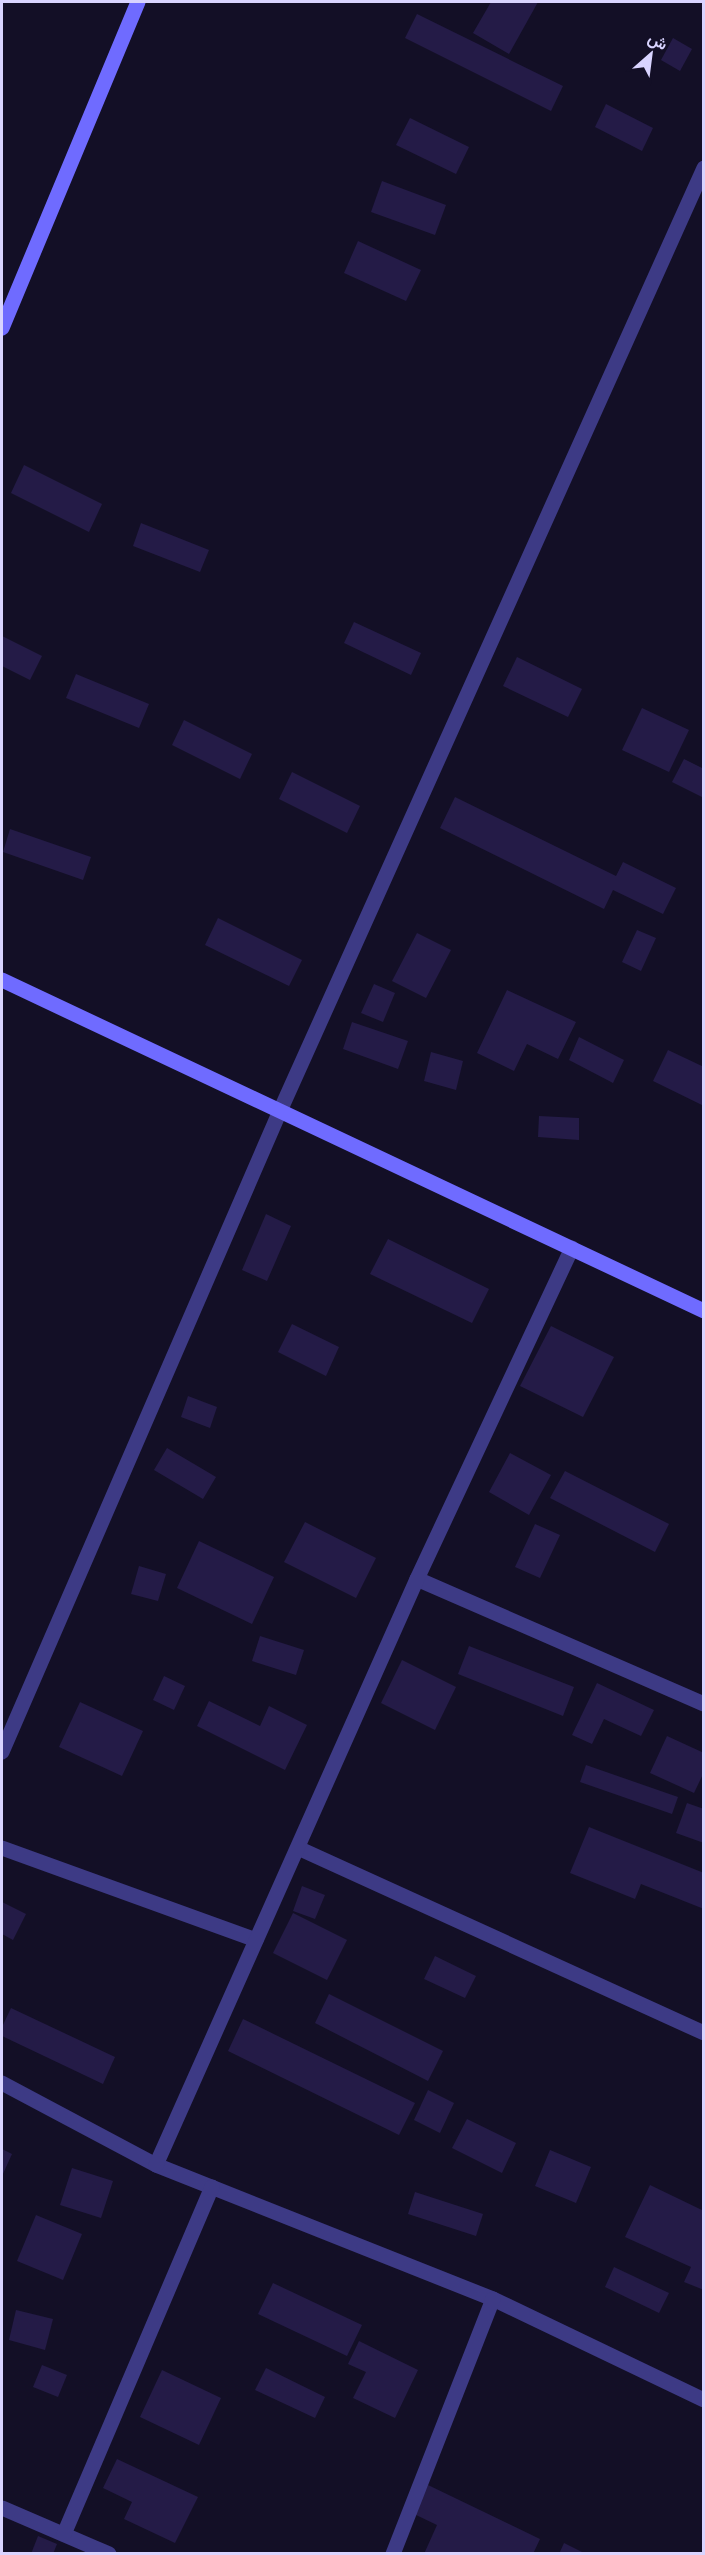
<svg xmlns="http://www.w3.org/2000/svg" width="705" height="2555" font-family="'Roboto Condensed',Vazirmatn,sans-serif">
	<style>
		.building { fill: #241b47 }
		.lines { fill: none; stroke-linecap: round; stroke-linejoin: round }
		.street { stroke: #3d3a85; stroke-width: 15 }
		.secondary { stroke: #6f6bff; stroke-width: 15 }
	</style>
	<rect width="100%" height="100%" fill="#130f26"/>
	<g class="building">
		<polygon points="491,2 538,2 509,54 473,33"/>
		<polygon points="417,14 563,86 551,111 405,38"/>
		<polygon points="673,38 692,49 680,71 661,60"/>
		<polygon points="606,104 653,128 642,151 595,127"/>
		<polygon points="410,118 469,147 456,174 396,145"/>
		<polygon points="382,181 446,205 435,235 371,212"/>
		<polygon points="358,241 421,270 406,301 344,273"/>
		<polygon points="24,465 102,504 89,532 11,493"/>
		<polygon points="141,523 209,550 200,572 133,546"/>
		<polygon points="354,622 421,653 411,675 344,643"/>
		<polygon points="2,636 42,656 30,680 2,666"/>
		<polygon points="517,657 582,689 568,717 503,686"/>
		<polygon points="76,674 149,704 139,728 66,698"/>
		<polygon points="642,708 689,730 669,772 622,750"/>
		<polygon points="184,720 252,754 240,779 172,745"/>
		<polygon points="684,759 704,769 704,798 672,782"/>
		<polygon points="292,772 360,806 347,833 279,799"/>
		<polygon points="455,797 616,876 623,862 676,888 663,914 613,890 604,909 440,828"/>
		<polygon points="10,829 91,857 83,880 3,852"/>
		<polygon points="218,918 302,960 289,986 205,945"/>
		<polygon points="637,930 656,938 641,971 622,962"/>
		<polygon points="417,933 451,950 426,998 392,981"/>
		<polygon points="374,984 395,993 383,1022 361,1013"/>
		<polygon points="507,990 576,1022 558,1059 527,1044 514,1071 477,1053"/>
		<polygon points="352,1022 408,1041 398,1069 343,1049"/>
		<polygon points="579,1037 624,1060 613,1083 569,1060"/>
		<polygon points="668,1050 704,1067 704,1106 653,1081"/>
		<polygon points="431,1052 463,1061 456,1090 424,1081"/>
		<polygon points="539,1116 579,1118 579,1140 538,1137"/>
		<polygon points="266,1214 291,1226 267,1281 242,1270"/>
		<polygon points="388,1239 489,1289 472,1323 370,1274"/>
		<polygon points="292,1324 339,1347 326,1376 278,1352"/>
		<polygon points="551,1326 614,1357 583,1417 520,1386"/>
		<polygon points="188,1396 217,1407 210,1428 181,1417"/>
		<polygon points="167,1448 216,1477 203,1499 154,1470"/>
		<polygon points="510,1453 551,1475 529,1515 489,1492"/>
		<polygon points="565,1471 669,1524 655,1552 550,1498"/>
		<polygon points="305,1522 376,1558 356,1598 284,1562"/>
		<polygon points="535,1524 560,1535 540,1578 515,1567"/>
		<polygon points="199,1541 274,1577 252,1624 177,1588"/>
		<polygon points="139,1566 166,1574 158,1601 131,1594"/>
		<polygon points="260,1636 304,1650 296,1675 252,1661"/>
		<polygon points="469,1646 574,1687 563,1716 458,1674"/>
		<polygon points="402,1660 456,1687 435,1730 381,1703"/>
		<polygon points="164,1676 185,1686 174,1710 153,1700"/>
		<polygon points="597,1683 654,1710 641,1736 604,1719 592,1744 572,1735"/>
		<polygon points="209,1701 260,1726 269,1706 307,1725 285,1770 197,1726"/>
		<polygon points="80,1702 143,1731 122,1776 59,1747"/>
		<polygon points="667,1736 704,1753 704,1772 694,1793 650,1773"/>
		<polygon points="586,1765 678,1797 672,1814 580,1782"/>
		<polygon points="687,1803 704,1809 704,1843 676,1833"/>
		<polygon points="589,1827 704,1873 704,1909 641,1884 635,1899 570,1873"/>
		<polygon points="302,1886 325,1895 315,1919 293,1911"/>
		<polygon points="2,1902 26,1914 13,1940 2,1934"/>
		<polygon points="293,1913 347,1940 327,1980 273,1953"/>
		<polygon points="435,1956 476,1976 465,1998 424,1979"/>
		<polygon points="329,1994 443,2051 428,2081 315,2023"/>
		<polygon points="11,2008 115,2057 103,2084 2,2036 2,2027"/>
		<polygon points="243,2019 415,2103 399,2135 228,2051"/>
		<polygon points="428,2090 454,2103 440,2133 414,2120"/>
		<polygon points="467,2119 516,2143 502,2173 452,2148"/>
		<polygon points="2,2149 12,2154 2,2176"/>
		<polygon points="550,2150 591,2167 576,2203 535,2186"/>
		<polygon points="72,2168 113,2181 101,2218 60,2205"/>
		<polygon points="650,2185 704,2211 704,2290 684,2282 691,2267 625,2237"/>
		<polygon points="415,2192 483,2214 476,2236 408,2214"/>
		<polygon points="36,2215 82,2234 63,2280 17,2261"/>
		<polygon points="614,2267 669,2293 659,2313 605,2287"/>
		<polygon points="273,2283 362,2325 347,2356 258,2314"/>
		<polygon points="16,2310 53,2319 45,2350 9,2340"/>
		<polygon points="359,2341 418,2370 395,2418 353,2398 366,2372 348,2364"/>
		<polygon points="42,2365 67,2375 58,2397 33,2387"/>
		<polygon points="266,2368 325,2397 315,2418 255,2390"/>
		<polygon points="162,2370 221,2398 199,2445 140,2417"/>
		<polygon points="117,2459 198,2497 175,2543 124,2519 132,2502 103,2488"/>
		<polygon points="428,2485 540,2539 533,2554 424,2554 437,2525 414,2514"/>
		<polygon points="38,2536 57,2544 53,2554 31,2554"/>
		<polygon points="564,2543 586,2554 559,2554"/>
	</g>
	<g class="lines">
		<g class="street">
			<polyline points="417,1579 704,1704"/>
			<polyline points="2,1752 280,1111 704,168"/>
			<polyline points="2,1848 256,1940"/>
			<polyline points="298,1848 704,2033"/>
			<polyline points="2,2083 156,2165 493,2299 704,2400"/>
			<polyline points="156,2165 417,1579 572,1248"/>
			<polyline points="2,2508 109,2554"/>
			<polyline points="64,2534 212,2187"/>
			<polyline points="393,2554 493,2299"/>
		</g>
		<g class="secondary">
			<polyline points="2,328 138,2"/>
			<polyline points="2,980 704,1311"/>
		</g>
	</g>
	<rect width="705" height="2555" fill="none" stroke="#d9d4ff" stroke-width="6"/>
	<g transform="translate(651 54) rotate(28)" stroke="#130f26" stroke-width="4.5" paint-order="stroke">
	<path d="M0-4.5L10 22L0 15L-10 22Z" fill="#d9d4ff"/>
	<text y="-9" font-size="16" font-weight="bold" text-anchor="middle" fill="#d9d4ff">ش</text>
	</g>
</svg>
